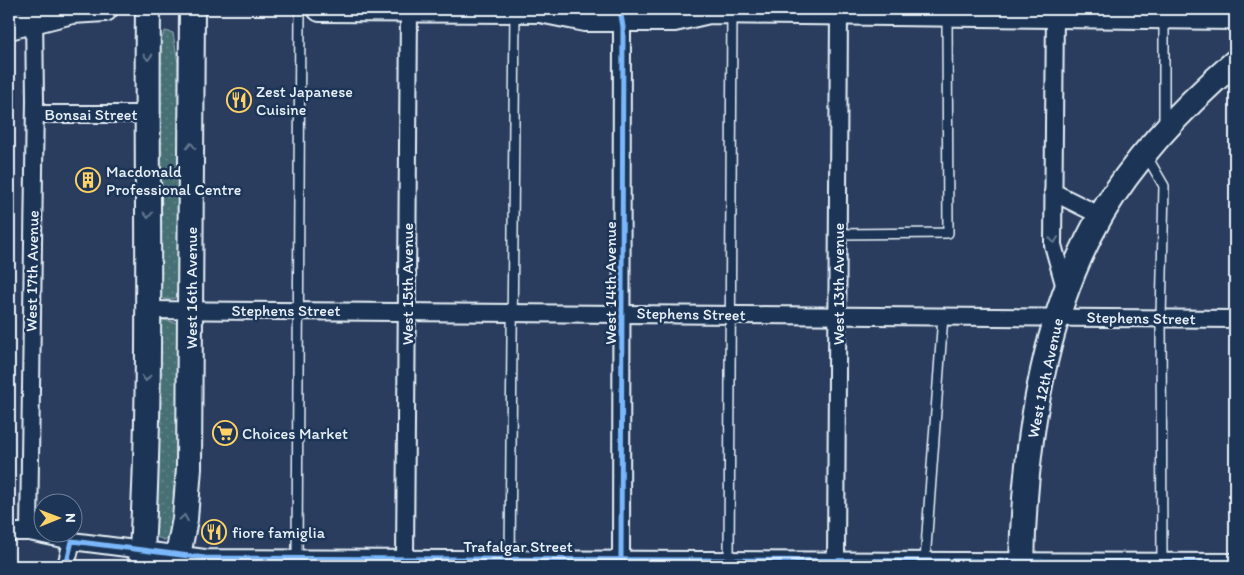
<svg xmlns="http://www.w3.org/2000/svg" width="1244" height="575" font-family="Itim,sans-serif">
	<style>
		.grass { fill: url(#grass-dots); stroke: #98b0b6 }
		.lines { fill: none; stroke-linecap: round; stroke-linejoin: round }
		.lane-casing { stroke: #e8f1f8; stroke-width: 12 }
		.street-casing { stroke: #e8f1f8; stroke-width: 20 }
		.secondary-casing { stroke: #e8f1f8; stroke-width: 28 }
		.lane { stroke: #1d3557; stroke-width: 9 }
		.street { stroke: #1d3557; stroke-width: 16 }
		.secondary { stroke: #1d3557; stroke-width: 24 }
		.cycleway-casing { stroke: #1d3557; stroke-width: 8 }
		.cycleway { stroke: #7ab7fb; stroke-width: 5 }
		.oneway { stroke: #64778f }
		.labels { text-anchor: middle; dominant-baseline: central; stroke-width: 5; stroke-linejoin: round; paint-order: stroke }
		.poi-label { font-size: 16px; fill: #e8f1f8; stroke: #1d3557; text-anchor: start }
		.street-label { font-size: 16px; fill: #e8f1f8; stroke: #1d3557 }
	</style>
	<defs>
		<pattern id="grass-dots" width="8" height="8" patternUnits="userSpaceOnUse" patternTransform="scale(1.25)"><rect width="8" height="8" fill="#476f74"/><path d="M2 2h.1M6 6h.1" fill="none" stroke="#628489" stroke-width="1.8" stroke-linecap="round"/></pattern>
	</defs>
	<rect width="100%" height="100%" fill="#2a3d5f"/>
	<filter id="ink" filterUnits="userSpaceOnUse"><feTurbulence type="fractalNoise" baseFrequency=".02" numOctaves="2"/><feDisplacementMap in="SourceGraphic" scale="10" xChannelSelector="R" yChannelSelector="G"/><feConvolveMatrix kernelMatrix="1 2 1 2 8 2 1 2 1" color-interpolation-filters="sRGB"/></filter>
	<g filter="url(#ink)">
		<g class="grass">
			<polygon points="165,31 173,33 178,63 179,140 184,231 179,297 168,300 159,297 159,45"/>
			<polygon points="164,320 178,323 182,481 170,537 164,540 154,536 159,323"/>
		</g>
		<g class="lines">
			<defs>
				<g id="lane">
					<polyline points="1164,123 1164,16"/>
					<polyline points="1146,155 1164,186 1161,318 1162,562"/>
					<polyline points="838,234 948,233 947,14"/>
					<polyline points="297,558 300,9"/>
					<polyline points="510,559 515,11"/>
					<polyline points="729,559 732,12"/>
					<polyline points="925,561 943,316"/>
				</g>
				<g id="street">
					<polyline points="1055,9 1053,245 1066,291"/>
					<polyline points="35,114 148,114"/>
					<polyline points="1053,192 1101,216"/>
					<polyline points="147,310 1235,319"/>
					<polyline points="9,532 29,532 72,541 205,558 1235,562"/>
					<polyline points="29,532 35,100 34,12"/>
					<polyline points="405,558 409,9"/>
					<polyline points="621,559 622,19"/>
					<polyline points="836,560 839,9"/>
					<polyline points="66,566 72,541"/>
				</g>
				<g id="secondary">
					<polyline points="320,9 540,10 585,19 674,19 709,11 1235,17"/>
					<polyline points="9,27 72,11 105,9"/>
					<path d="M141 566C153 381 146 194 148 9"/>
					<polyline points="176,566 185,519 189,468 192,9"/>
					<path d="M1022 566C1024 448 1041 319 1101 215 1136 156 1183 107 1235 62"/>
				</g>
			</defs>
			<use href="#lane" class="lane-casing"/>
			<use href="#street" class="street-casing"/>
			<use href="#secondary" class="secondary-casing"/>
			<use href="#lane" class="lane"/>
			<use href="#street" class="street"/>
			<use href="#secondary" class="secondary"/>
			<defs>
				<g id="cycleway">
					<polyline points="620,9 623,27 621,559"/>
					<polyline points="66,566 72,541 205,558 1235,562"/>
				</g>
			</defs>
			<use href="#cycleway" class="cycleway-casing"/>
			<use href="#cycleway" class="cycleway"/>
		</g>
		<defs><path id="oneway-chevron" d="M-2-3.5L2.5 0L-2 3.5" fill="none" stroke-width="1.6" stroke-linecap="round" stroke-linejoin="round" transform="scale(1.25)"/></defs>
		<g class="oneway">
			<use href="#oneway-chevron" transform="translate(148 57) rotate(90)"/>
			<use href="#oneway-chevron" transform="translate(191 146) rotate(-90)"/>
			<use href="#oneway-chevron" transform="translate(148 215) rotate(90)"/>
			<use href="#oneway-chevron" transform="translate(1054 240) rotate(84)"/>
			<use href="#oneway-chevron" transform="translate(146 378) rotate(91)"/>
			<use href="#oneway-chevron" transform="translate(184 518) rotate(-81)"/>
		</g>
	</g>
	<defs>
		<symbol id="restaurant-ring" viewBox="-11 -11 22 22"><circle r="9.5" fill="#1d3557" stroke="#ffd166" stroke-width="1.5"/><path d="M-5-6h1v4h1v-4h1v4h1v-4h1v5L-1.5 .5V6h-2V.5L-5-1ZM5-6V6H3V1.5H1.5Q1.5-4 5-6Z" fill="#ffd166"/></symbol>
		<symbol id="building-ring" viewBox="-11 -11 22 22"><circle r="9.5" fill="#1d3557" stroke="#ffd166" stroke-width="1.5"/><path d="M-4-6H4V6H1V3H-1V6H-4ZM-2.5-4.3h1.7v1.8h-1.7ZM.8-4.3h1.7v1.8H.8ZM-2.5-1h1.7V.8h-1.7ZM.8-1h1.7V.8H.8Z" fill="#ffd166"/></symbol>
		<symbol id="supermarket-ring" viewBox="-11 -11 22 22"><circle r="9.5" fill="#1d3557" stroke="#ffd166" stroke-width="1.5"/><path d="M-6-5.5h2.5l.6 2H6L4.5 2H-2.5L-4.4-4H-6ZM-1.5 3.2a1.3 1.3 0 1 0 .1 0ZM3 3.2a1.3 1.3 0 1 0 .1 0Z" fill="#ffd166"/></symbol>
	</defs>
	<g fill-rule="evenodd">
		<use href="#restaurant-ring" x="225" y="86" width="28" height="28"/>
		<use href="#building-ring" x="74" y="166" width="28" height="28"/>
		<use href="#supermarket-ring" x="211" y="419" width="28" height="28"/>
		<use href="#restaurant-ring" x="200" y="518" width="28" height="28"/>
	</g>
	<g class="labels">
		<g class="poi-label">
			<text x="256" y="91">Zest Japanese<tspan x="256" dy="18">Cuisine</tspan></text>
			<text x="106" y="171">Macdonald<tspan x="106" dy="18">Professional Centre</tspan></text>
			<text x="242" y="433">Choices Market</text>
			<text x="232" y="532">fiore famiglia</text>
		</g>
		<g class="street-label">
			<text x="91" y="114">Bonsai Street</text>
			<text transform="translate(32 271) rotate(-89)">West 17th Avenue</text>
			<text transform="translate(610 283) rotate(-90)">West 14th Avenue</text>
			<text transform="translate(407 284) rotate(-90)">West 15th Avenue</text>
			<text transform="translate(838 284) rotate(-90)">West 13th Avenue</text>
			<text transform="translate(191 288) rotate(-90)">West 16th Avenue</text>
			<text x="286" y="310">Stephens Street</text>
			<text transform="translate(691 314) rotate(1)">Stephens Street</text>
			<text transform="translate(1141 318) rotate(1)">Stephens Street</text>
			<text transform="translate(1045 378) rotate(-78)">West 12th Avenue</text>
			<text x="518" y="546">Trafalgar Street</text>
		</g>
	</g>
	<rect width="1244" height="575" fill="none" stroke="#1d3557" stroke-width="30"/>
	<rect x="15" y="15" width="1214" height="545" fill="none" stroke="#e8f1f8" stroke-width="2" filter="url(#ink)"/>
	<g transform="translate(58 518) rotate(89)"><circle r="24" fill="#1d3557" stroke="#6e8097"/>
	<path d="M0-4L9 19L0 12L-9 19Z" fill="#ffd166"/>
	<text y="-8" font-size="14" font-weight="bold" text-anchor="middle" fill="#e8f1f8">N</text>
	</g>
</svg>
